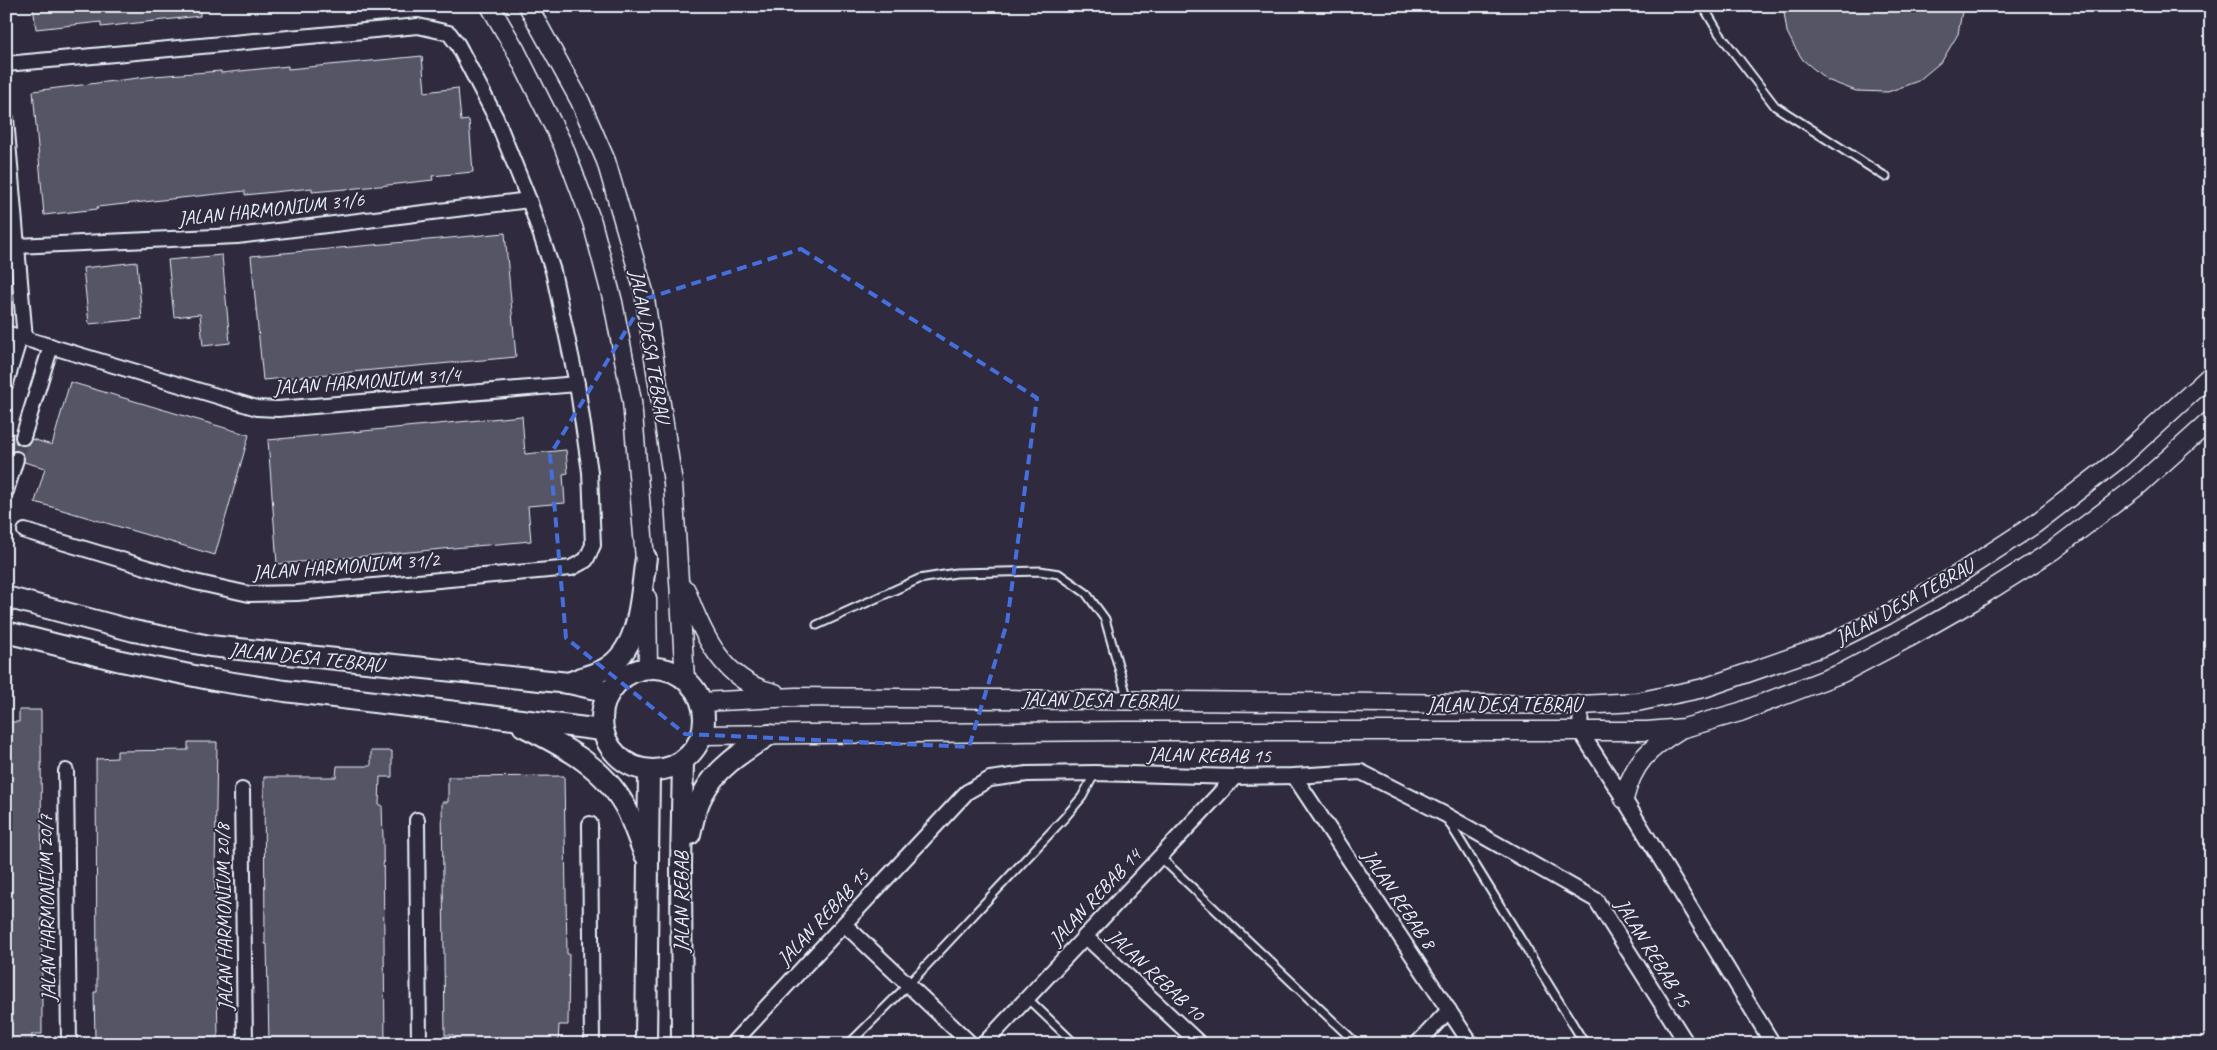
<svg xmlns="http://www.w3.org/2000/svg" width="2217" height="1050" font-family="Caveat,sans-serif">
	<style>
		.building { fill: #575565; stroke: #e8f1f8 }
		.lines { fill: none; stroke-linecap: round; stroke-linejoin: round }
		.minor-tunnel { stroke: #4b4859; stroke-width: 14; stroke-dasharray: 14 7; stroke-linecap: butt }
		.service-casing { stroke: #e8f1f8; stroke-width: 11 }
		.minor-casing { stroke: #e8f1f8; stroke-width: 18 }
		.tertiary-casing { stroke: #e8f1f8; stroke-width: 21 }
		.secondary-casing { stroke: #e8f1f8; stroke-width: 24 }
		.path { stroke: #e8f1f8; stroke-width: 3; stroke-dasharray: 1 4; stroke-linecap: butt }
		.service { stroke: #2f2a3d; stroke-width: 7 }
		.minor { stroke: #2f2a3d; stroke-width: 14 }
		.tertiary { stroke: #2f2a3d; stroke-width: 18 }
		.secondary { stroke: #2f2a3d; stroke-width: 20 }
		.marked { fill: none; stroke: #466fde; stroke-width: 4; stroke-dasharray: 10 6; stroke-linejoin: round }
		.labels { text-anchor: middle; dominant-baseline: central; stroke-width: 4; stroke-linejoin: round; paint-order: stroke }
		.street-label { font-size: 20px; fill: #e8f1f8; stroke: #2f2a3d }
	</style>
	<rect width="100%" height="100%" fill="#2f2a3d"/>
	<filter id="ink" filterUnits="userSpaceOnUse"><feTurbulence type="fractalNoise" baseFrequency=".02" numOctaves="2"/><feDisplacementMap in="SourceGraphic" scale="10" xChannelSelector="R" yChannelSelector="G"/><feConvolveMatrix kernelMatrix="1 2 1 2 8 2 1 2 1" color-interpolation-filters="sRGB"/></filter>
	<g filter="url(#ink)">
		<g class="building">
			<polygon points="33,6 200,6 200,16 101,27 101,22 36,29"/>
			<polygon points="1783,6 1963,6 1958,34 1942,61 1918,81 1888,92 1856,91 1827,80 1803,60 1794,46 1787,32"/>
			<polygon points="422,56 425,92 458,88 461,121 469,120 473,172 432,176 433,180 379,186 312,192 312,188 245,195 245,191 97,207 98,209 44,215 33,91 154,76 221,71 221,73 288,66 288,69"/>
			<polygon points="505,233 516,357 263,380 251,256"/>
			<polygon points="222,255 230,343 203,346 200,314 174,317 168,260"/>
			<polygon points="137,262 142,319 89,324 83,268"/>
			<polygon points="70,382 249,435 215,555 35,502 45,468 24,462 23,453 18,451 14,451 6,456 6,431 15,434 16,443 21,445 29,444 32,439 52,445"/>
			<polygon points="522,416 525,454 566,450 568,473 563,474 565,503 528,506 531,541 277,564 268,440"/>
			<polygon points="19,710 41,710 42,1034 32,1034 32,1044 6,1044 6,722 19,722"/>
			<polygon points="188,742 217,742 215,872 218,1038 133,1039 133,1044 114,1044 114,1039 95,1039 94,992 97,992 96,759 117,758 117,751 188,750"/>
			<polygon points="371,751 392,751 392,777 380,777 379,805 382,805 383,838 385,1044 269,1044 267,944 265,944 264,777 336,777 337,766 371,766"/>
			<polygon points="564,776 567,954 569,954 568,1025 559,1025 558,1044 454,1044 454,1035 445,1035 442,802 448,802 448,777"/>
		</g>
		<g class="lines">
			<polyline class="minor-tunnel" points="16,459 23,437"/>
			<defs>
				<g id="service">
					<polyline points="1703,6 1719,33 1775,106 1886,177"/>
					<polyline points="817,625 919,579 956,573 1040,571 1059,574 1086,593 1105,619 1128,700"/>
					<polyline points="1447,819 1585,1044"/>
					<polyline points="1160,857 1357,1044"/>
					<polyline points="1027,998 1075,1044"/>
					<polyline points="849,1044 908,985 1066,816 1082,797 1095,773"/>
				</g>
				<g id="minor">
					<polyline points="6,64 418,26 449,33 458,45 496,118 529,200 553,271 577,384 590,472 593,545 586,560 571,568 297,593 249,594 195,582 25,531"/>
					<polyline points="6,119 25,339"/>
					<polyline points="16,246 237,236 529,200"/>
					<polyline points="6,333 257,408 278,409 577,384"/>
					<polyline points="6,383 20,337"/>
					<polyline points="23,437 51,346"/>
					<polyline points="6,491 16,459"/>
					<polyline points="1581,705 1580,731 1624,799 1773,1044"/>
					<polyline points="66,771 69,1044"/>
					<polyline points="1294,776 1471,1044"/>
					<polyline points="242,790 245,1044"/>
					<polyline points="417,820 419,1044"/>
					<polyline points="590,824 592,1044"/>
					<polyline points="844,924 971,1044"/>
					<polyline points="1085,936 1200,1044"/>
					<polyline points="732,1044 967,792 990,779 1027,774 1095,773 1235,777 1294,776 1361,772 1444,814 1596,900 1687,1044"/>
					<polyline points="984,1044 1235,777"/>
					<polyline points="1417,1044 1449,1010"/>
				</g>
				<g id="tertiary">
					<polyline points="490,6 515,49 563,145 592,222 613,302 632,401 646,572"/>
					<polyline points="528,6 580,101 606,161 644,292 673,483 685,679"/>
					<path d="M686 590C702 634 724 683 775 693"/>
					<polyline points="647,598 648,668"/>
					<polyline points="701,702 796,697 1581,705 1637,702 1704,688 1825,646 1887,615 1957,575 2035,524 2119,459 2211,375"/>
					<polyline points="702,735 1124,731 1647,731 1684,728 1740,712 1842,673 1908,638 1973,601 2052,551 2139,485 2211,420"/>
					<path d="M1624 799C1633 763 1648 749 1679 730"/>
				</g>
				<g id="secondary">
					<polyline points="6,597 134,631 210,646 569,683 609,692"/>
					<polyline points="6,632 121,661 214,680 285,691 602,730"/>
					<circle cx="653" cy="719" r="51"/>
					<path d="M569 683C581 677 594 675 605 669 642 648 640 595 646 558"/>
					<path d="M523 726C565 747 606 767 628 812 634 826 639 841 645 855"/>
					<path d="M690 834C693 821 696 806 703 794 717 767 744 751 769 735"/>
					<polyline points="646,1044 649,771"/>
					<polyline points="682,1044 681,866 683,761"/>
				</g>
			</defs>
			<use href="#service" class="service-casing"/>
			<use href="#minor" class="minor-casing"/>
			<use href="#tertiary" class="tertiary-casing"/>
			<use href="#secondary" class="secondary-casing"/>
			<polyline class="path" points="1442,1044 1447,1039 1449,1041"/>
			<use href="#service" class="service"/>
			<use href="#minor" class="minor"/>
			<use href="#tertiary" class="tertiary"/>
			<use href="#secondary" class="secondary"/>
		</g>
	</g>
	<path class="marked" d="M801 249 1037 398 1007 623 969 747 685 734 566 638 550 455 645 299Z"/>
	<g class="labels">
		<g class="street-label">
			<text transform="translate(271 209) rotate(-6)">JALAN HARMONIUM 31/6</text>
			<text transform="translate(650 346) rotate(80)">JALAN DESA TEBRAU</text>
			<text transform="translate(367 381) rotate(-4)">JALAN HARMONIUM 31/4</text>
			<text transform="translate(346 566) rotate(-4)">JALAN HARMONIUM 31/2</text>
			<text transform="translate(1904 602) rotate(-29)">JALAN DESA TEBRAU</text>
			<text transform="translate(306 657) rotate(6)">JALAN DESA TEBRAU</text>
			<text transform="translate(1099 700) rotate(1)">JALAN DESA TEBRAU</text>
			<text x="1504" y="704">JALAN DESA TEBRAU</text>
			<text transform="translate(1209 755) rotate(1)">JALAN REBAB 15</text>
			<text transform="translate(1095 897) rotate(-47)">JALAN REBAB 14</text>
			<text transform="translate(1399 899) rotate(56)">JALAN REBAB 8</text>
			<text transform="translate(681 902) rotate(-90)">JALAN REBAB</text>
			<text transform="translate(47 908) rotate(-91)">JALAN HARMONIUM 20/7</text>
			<text transform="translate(224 917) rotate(-91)">JALAN HARMONIUM 20/8</text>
			<text transform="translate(823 917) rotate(-47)">JALAN REBAB 15</text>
			<text transform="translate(1653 953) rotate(58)">JALAN REBAB 15</text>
			<text transform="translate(1156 975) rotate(43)">JALAN REBAB 10</text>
		</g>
	</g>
	<rect width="2217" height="1050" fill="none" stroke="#2f2a3d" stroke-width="25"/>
	<rect x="12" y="12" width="2192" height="1025" fill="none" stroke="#e8f1f8" stroke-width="2" filter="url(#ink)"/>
</svg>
